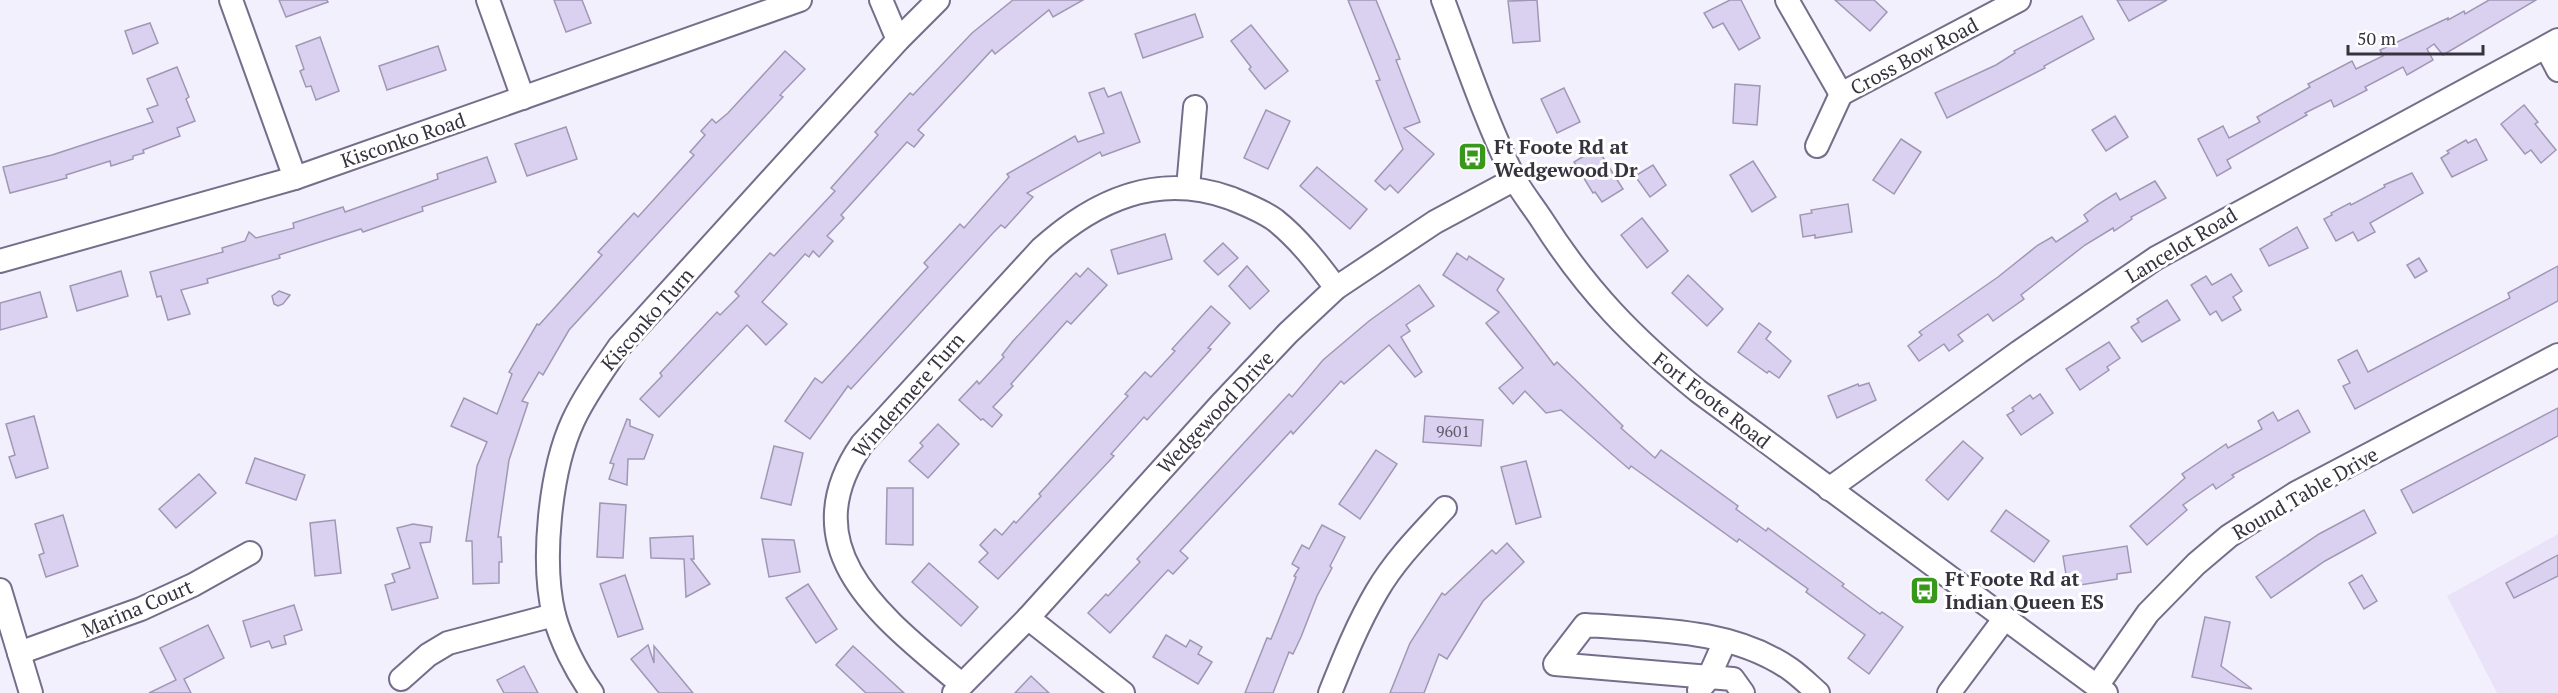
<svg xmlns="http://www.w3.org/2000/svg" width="2558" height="693" font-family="'PT Serif',serif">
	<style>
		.built { fill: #e9e2f9 }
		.building { fill: #dad1f0; stroke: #a097b5; stroke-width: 1.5 }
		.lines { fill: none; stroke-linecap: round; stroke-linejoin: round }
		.minor-casing { stroke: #766d8a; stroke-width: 26 }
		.minor { stroke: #fff; stroke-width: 22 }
		.labels { text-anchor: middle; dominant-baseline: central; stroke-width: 6; stroke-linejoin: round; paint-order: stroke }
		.number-label { font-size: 16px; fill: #5f5a6a }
		.street-label { font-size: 20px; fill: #36323e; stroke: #fff }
		.poi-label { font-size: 20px; font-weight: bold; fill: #36323e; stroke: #fff; text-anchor: start }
	</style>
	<rect width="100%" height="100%" fill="#f3f0fd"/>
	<polygon class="built" points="2558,534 2558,693 2497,693 2447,596"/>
	<g class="building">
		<polygon points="279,0 327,0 328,2 286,17"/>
		<polygon points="554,0 582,0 591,23 566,32"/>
		<polygon points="1013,0 1083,0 1053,17 1049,10 995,54 992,50 918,130 924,135 914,147 907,142 841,215 844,218 827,236 833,241 819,257 813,251 809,257 805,254 762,302 787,324 766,345 747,325 659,417 640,399 662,376 660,373 717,312 720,315 739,296 735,292 770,253 774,256 835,191 831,188 878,135 875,132 910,93 913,95 972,33"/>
		<polygon points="1348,0 1376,0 1400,59 1396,60 1420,122 1404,128 1434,154 1398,193 1390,185 1385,190 1375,181 1403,149 1376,81 1380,80"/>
		<polygon points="1537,0 1540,41 1513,43 1508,1"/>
		<polygon points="1730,0 1741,0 1760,38 1739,50 1723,23 1713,28 1704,13"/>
		<polygon points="1835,0 1874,0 1887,12 1870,31"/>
		<polygon points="2117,0 2167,0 2129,21"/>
		<polygon points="2489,0 2536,0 2443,55 2434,44 2427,49 2433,60 2407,75 2403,67 2365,87 2367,90 2334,107 2331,100 2305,113 2307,115 2227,160 2231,168 2217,176 2198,139 2223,126 2229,138 2260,122 2257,117 2310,87 2308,84 2352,61 2356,69 2383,56 2380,50 2448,18 2448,20 2464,11 2465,14"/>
		<polygon points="1195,14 1203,37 1143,58 1135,34"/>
		<polygon points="2082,16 2094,39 2044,66 2045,68 1947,118 1935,93 1996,65 2015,53 2014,51"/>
		<polygon points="150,23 158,43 133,54 125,31"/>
		<polygon points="1251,25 1288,71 1265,89 1249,69 1251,67 1231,41"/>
		<polygon points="320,37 339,91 316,100 311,86 306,87 300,71 304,69 296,46"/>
		<polygon points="438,46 446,70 387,90 379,66"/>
		<polygon points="785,51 805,69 780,95 783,97 569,330 543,375 539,372 522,401 528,403 509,460 498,537 501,537 502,562 499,562 499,583 473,584 472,541 466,541 477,466 487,442 451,426 464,398 497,414 512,374 509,372 537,324 539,325 602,255 598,252 634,213 638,217 694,155 690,152 705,135 701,131 712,119 716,123 728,113"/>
		<polygon points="177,67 189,97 186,99 195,121 177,128 180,136 143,150 144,153 133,156 133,159 111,166 110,161 66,175 67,178 10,193 3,167 52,155 153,122 147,109 158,105 147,79"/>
		<polygon points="1735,84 1760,86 1757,125 1733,123"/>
		<polygon points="1104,88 1108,97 1121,92 1140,142 1102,156 1100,152 1027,193 1033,197 1005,228 1001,225 993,233 851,389 848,386 810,439 785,421 815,378 822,383 928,267 924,263 960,224 964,228 1009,177 1007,174 1075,136 1078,142 1104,133 1089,93"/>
		<polygon points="1564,88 1580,122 1557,133 1541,99"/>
		<polygon points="2524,105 2538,122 2535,124 2556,150 2541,163 2531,150 2525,154 2501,124"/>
		<polygon points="1266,110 1290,121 1268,169 1244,158"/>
		<polygon points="2115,116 2128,137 2106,151 2092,130"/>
		<polygon points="566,127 577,159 527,176 515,144"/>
		<polygon points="1901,139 1921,152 1894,194 1873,180"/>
		<polygon points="2476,139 2487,160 2452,177 2441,158 2449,153 2447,151 2466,140 2468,143"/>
		<polygon points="1597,148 1623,189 1602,202 1595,192 1593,193 1574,162"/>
		<polygon points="487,157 496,182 422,207 423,211 363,232 361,229 279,255 280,258 207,279 208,283 181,290 190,314 168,320 161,296 157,297 150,272 223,252 222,248 245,241 249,232 256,238 294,228 293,223 343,207 345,212 438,179 437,174"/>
		<polygon points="1753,161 1776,197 1752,212 1730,175"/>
		<polygon points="1653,165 1666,185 1650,197 1635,176"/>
		<polygon points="1317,167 1367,209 1350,229 1300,186"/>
		<polygon points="2412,173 2423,193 2370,223 2375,232 2358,241 2353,232 2336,241 2324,219 2332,215 2331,213 2350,203 2351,205 2385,187 2384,185"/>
		<polygon points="2155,181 2166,198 2131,217 2132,219 2114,231 2113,228 2085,245 2021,295 2024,299 1993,321 1988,314 1958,335 1963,341 1949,351 1944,344 1919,361 1908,346 1922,335 1919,332 1998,277 2038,245 2052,237 2056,242 2088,221 2084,215 2097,205 2116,193 2120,200"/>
		<polygon points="1848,204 1852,232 1815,238 1815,235 1803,237 1800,215 1812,213 1811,210"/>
		<polygon points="1642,218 1668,251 1647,268 1621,235"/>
		<polygon points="2297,227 2308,248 2269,266 2260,249"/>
		<polygon points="1165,234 1172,259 1118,274 1111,250"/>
		<polygon points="1223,243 1238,258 1218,275 1204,261"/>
		<polygon points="1457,253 1467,260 1469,256 1504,279 1497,290 1554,365 1557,362 1623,426 1621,428 1655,458 1661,450 1738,506 1736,509 1766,531 1768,528 1844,584 1842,586 1880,614 1882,612 1903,627 1869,674 1848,658 1865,635 1806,592 1808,589 1739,539 1737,542 1631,466 1629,469 1561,410 1546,413 1525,391 1513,404 1499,388 1523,368 1486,323 1499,312 1443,275"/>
		<polygon points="2419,258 2427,271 2415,278 2407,265"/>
		<polygon points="1247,266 1269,291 1250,309 1229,286"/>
		<polygon points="2558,266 2558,301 2355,409 2343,386 2350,383 2338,360 2357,350 2368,372 2510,298 2508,293"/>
		<polygon points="1088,268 1107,285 1071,324 1067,321 1011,384 1013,386 993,407 1002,415 992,427 983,419 981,420 959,400 977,381 979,384 1004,357 1002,355 1013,341 1076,273 1080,277"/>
		<polygon points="121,271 128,296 77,311 70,286"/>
		<polygon points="2231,274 2242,291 2233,297 2241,310 2222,321 2216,311 2210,315 2191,285 2206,276 2212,285"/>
		<polygon points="1688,275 1723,309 1707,326 1672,293"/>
		<polygon points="1419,285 1434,306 1406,325 1410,331 1401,337 1422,372 1415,377 1389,345 1344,384 1341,381 1293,434 1291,431 1180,551 1188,558 1173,574 1168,570 1110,633 1088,613 1106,594 1108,596 1140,562 1137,559 1289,394 1292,397 1323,360 1369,321"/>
		<polygon points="279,291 290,295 283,304 278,306 274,304 272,296"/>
		<polygon points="40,292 47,317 0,330 0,303"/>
		<polygon points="2167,300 2180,320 2142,342 2131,327 2139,322 2137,319"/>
		<polygon points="1211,306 1230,323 1208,348 1211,349 1147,420 1144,417 1111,454 1114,456 998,579 979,562 988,553 980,545 995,529 1002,535 1014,521 1016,523 1041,496 1039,494 1128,396 1125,394 1145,372 1151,377 1175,351 1172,349"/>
		<polygon points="1759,323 1771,332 1766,339 1791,361 1779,378 1769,371 1767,373 1738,352"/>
		<polygon points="2109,342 2120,358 2107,367 2109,370 2080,390 2066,369"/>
		<polygon points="1869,383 1876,400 1837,418 1828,396 1858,384 1859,386"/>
		<polygon points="2040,394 2053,413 2021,435 2007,415 2014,411 2012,408 2030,395 2033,399"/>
		<polygon points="2558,408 2558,436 2413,513 2401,490"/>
		<polygon points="2298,410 2310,432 2232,475 2234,477 2216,489 2213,484 2183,505 2187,510 2147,545 2130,526 2185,478 2182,474 2226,444 2228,448 2262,429 2258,421 2273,412 2278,421"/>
		<polygon points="34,416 48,468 16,478 9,457 15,455 6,424"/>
		<polygon points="1425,416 1483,420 1481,446 1423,442"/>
		<polygon points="627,419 630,420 630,426 653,435 644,459 628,459 627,485 609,479 614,464 610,463"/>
		<polygon points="938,424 959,444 928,478 909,461 923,446 920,443"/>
		<polygon points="1963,441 1983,458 1948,500 1926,480"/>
		<polygon points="774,446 803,453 791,505 761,498"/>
		<polygon points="1376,450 1397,464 1360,519 1339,504"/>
		<polygon points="255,458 305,475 296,500 246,483"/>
		<polygon points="1526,461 1541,517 1516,524 1501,467"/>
		<polygon points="199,474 216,493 176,528 159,509"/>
		<polygon points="887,488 913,488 913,545 886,544"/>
		<polygon points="600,503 626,505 623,558 597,557"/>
		<polygon points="2006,510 2049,541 2034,562 1991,531"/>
		<polygon points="2364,510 2376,533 2325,561 2271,598 2256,577 2319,534"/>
		<polygon points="63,515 78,566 46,577 39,555 44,553 35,524"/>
		<polygon points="335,520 341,573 315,576 310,523"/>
		<polygon points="413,524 432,527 430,542 420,543 438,598 392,610 385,585 395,582 392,574 410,568 397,528"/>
		<polygon points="1322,525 1345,537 1330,566 1332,568 1317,596 1301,637 1293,654 1289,652 1273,693 1245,693 1267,638 1271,639 1296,577 1294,576 1299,568 1292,564 1302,545 1309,549"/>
		<polygon points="693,536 694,559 691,559 710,584 686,597 684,559 651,558 650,538"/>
		<polygon points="762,539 794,540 800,572 769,577"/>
		<polygon points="1507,543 1524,562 1483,601 1447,659 1439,654 1424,693 1390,693 1410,643 1442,593 1445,595 1492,550 1496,554"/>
		<polygon points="2127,546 2131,572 2117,574 2117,579 2068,587 2063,556"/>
		<polygon points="2558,555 2558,576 2514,598 2506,583"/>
		<polygon points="929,563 978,607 961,626 912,582"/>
		<polygon points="625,575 643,629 618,637 600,584"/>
		<polygon points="2362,575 2377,601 2364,609 2349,583"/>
		<polygon points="808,584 837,629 816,643 786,598"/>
		<polygon points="294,605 302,630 284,636 286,644 272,648 269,641 251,647 243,621"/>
		<polygon points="2205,617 2230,622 2221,666 2252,689 2192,677"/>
		<polygon points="208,625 224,658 184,679 191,693 149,693 176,680 160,648"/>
		<polygon points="1166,635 1186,647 1190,640 1202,647 1198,654 1212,662 1198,684 1153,657"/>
		<polygon points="648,645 654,663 654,646 693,693 659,693 631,659"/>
		<polygon points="853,646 866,658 904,693 866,693 836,665"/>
		<polygon points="524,666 538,693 504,693 497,680"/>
		<polygon points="1031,676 1049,693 1015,693"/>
	</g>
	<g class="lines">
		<defs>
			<g id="minor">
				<polyline points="231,0 295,178"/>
				<polyline points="488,0 523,98"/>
				<polyline points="881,0 898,40"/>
				<path d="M1443 0C1465 59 1486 121 1514 178 1522 193 1533 206 1542 220 1587 291 1633 338 1698 391L2106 693"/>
				<polyline points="1787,0 1841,94"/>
				<polyline points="2546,47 2558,70"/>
				<polyline points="1841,94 2019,0"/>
				<polyline points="1817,146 1841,94"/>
				<polyline points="1188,188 1195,107"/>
				<polyline points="0,261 295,178 800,0"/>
				<polyline points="1829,489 2019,352 2156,258 2558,40"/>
				<polyline points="0,590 31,693"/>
				<polyline points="1028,618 1123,693"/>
				<polyline points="19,653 141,609 193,585 250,553"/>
				<polyline points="401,679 428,655 448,643 554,615"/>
				<path d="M961 684C886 620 788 551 862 444L1041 249C1095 200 1157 172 1230 198 1245 204 1261 210 1275 220 1299 239 1318 264 1336 288"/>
				<polyline points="2097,686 2148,613 2196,564 2229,536 2296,493 2558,355"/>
				<polyline points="1699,690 1708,679 1725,641"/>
				<path d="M592 693C576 671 561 641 554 615 541 562 550 471 573 421 585 395 602 372 619 347L898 40 938 0"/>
				<polyline points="954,693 1028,618 1220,405 1288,333 1336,288 1435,222 1515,179"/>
				<path d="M1330 693C1344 658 1358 623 1377 591 1395 560 1421 534 1445 508"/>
				<path d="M1743 693 1733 679 1555 664 1585 625C1653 630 1731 628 1790 669 1800 676 1809 685 1818 693"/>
				<polyline points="1949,693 2005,618"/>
			</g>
		</defs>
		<use href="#minor" class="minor-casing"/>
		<use href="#minor" class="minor"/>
	</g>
	<defs>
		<symbol id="bus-square" viewBox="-11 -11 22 22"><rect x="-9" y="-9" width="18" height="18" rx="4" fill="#37981b" stroke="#fff"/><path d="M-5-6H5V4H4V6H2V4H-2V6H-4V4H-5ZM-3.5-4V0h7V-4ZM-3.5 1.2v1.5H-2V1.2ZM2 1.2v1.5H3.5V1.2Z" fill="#fff"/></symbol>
	</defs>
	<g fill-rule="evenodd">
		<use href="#bus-square" x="1456" y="140" width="33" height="33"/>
		<use href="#bus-square" x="1908" y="574" width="33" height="33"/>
	</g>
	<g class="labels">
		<g class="number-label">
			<text x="1453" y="431">9601</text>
		</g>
		<g class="street-label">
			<text transform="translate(1914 56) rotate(-28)">Cross Bow Road</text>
			<text transform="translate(403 140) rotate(-19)">Kisconko Road</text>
			<text transform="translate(2181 245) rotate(-31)">Lancelot Road</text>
			<text transform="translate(647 319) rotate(-49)">Kisconko Turn</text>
			<text transform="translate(908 395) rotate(-49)">Windermere Turn</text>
			<text transform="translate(1712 400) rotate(38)">Fort Foote Road</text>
			<text transform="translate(1215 412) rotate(-47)">Wedgewood Drive</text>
			<text transform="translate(2305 493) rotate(-30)">Round Table Drive</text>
			<text transform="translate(137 608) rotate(-23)">Marina Court</text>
		</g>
		<g class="poi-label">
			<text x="1494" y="146">Ft Foote Rd at<tspan x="1494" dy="23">Wedgewood Dr</tspan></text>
			<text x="1945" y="578">Ft Foote Rd at<tspan x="1945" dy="23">Indian Queen ES</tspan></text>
		</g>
	</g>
	<path d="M2348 45v9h135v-9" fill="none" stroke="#36323e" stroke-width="3"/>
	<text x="2357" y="45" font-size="18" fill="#36323e" stroke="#ffffff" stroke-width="4.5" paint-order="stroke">50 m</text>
</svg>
